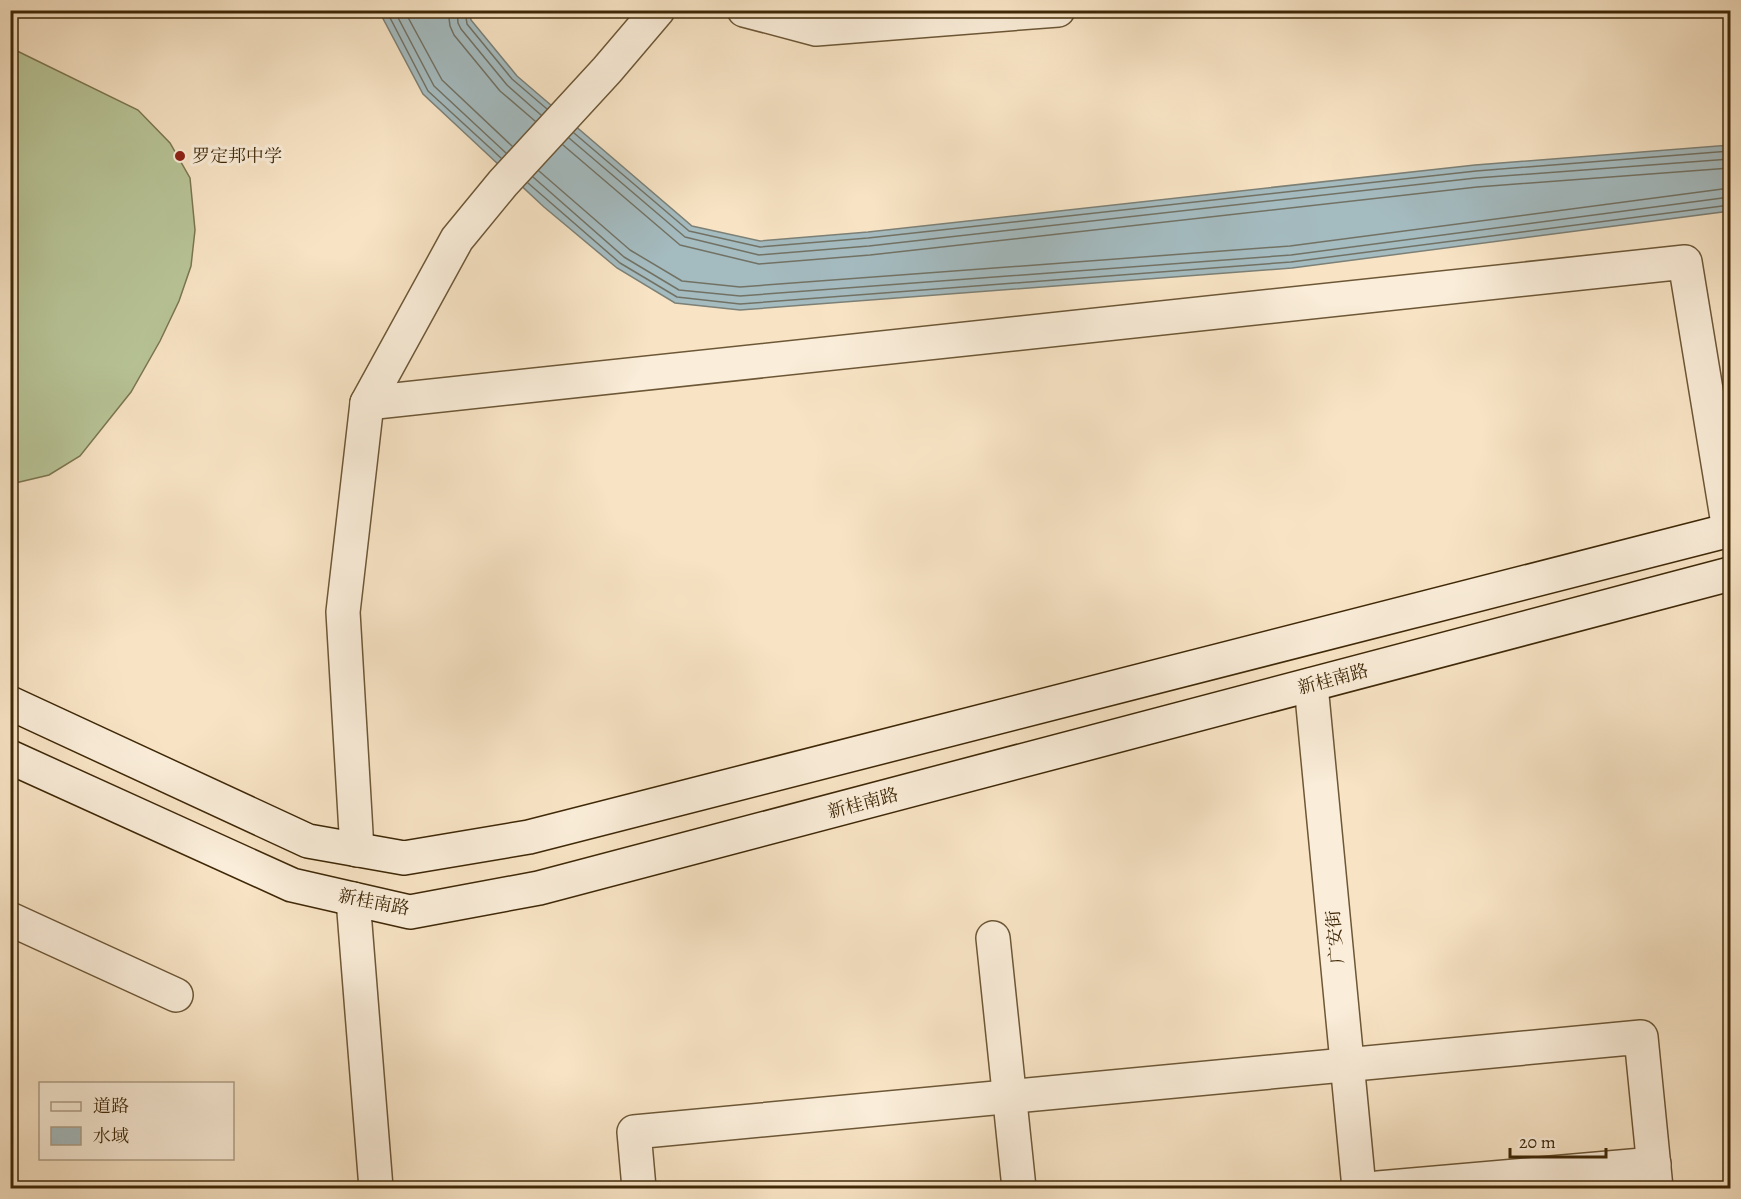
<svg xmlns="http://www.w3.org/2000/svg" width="1741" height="1199" font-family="Alegreya,'Noto Serif SC',serif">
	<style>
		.garden { fill: #b8c598; stroke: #7c7650; stroke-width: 1.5 }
		.water { fill: #a4bbc0; stroke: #7c8076; stroke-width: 1.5 }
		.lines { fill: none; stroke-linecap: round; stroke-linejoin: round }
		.shore { stroke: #727264; stroke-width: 1.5 }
		.minor-casing { stroke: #6d5736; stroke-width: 36 }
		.secondary-casing { stroke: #3f2807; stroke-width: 36 }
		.minor { stroke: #faedd9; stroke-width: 33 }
		.secondary { stroke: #faedd9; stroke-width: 33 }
		.poi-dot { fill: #8f2418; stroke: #faedd9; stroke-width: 2 }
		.labels { text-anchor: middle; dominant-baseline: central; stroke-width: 6; stroke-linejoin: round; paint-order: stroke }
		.poi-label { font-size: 18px; fill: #3f2807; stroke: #faedd9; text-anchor: start }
		.street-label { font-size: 18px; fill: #3f2807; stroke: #faedd9 }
	</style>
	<rect width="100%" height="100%" fill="#f8e4c5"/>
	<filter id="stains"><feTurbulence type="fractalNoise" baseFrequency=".00333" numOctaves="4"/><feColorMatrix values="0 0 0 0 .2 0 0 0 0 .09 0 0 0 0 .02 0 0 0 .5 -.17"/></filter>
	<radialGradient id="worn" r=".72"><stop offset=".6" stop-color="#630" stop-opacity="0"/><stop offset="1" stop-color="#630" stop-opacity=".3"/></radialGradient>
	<polygon class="garden" points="11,48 138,110 170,143 190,178 195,230 191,266 179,301 160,341 131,392 80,456 49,475 11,484"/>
	<polygon class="water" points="379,11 470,11 471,20 517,76 692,226 760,241 868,232 1475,165 1730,145 1730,211 1292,268 740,310 675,303 617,268 544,207 423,94"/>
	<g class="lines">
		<g class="shore">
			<polyline points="386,10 428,91 501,158"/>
			<polyline points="394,10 434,86 506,153"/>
			<polyline points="404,10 442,80 512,146"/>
			<polyline points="448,10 450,26 454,35 500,91 535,121"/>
			<polyline points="457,10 458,23 461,29 507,85 541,115"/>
			<polyline points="465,10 467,24 512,79 547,109"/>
			<polyline points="574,133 689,231 760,247 868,238 1476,171 1730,151"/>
			<polyline points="569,138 685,237 759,255 869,246 1476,178 1730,159"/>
			<polyline points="563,145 680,245 759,264 870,255 1477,187 1730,168"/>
			<polyline points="539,171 630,250 682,281 740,287 1290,246 1730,188"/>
			<polyline points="533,177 624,257 679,290 740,296 1291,255 1730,197"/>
			<polyline points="528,183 620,263 677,297 740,304 1291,262 1730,205"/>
		</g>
		<defs>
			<g id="minor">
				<polyline points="744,10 816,29 1058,10"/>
				<polyline points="367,403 1685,262 1729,530"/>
				<polyline points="1311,685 1359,1188"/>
				<polyline points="357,850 343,612 367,403 457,239 503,183 607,70 658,10"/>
				<polyline points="353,899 376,1188"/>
				<polyline points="10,919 176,995"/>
				<polyline points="993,938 1019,1188"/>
				<polyline points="639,1188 634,1132 1641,1037 1656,1188"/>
				<polyline points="1378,1188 1654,1164"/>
			</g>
			<g id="secondary">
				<polyline points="10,703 308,841 404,858 529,837 1730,530"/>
				<polyline points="10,757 292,885 410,912 539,888 1730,574"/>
			</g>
		</defs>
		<use href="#minor" class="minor-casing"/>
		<use href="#secondary" class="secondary-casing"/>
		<use href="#minor" class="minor"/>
		<use href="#secondary" class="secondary"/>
	</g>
	<circle class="poi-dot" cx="180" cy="156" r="6"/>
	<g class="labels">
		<g class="poi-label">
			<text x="192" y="156">罗定邦中学</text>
		</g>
		<g class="street-label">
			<text transform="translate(1333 679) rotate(-15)">新桂南路</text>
			<text transform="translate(863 803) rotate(-15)">新桂南路</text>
			<text transform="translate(374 902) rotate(11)">新桂南路</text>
			<text transform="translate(1335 937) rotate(-95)">广安街</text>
		</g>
	</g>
	<rect width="1741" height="1199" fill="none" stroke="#f8e4c5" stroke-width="36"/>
	<rect x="12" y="12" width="1717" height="1175" fill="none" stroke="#3f2807" stroke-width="3"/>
	<rect x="18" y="18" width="1705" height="1163" fill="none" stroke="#3f2807" stroke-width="1.5"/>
	<rect x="39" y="1082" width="195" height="78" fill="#faedd9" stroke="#af9e85" stroke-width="1.5"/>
	<rect x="51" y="1102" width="30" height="9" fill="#faedd9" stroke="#af9e85" stroke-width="1.5"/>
	<text x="93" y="1112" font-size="18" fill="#3f2807">道路</text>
	<rect x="51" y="1127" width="30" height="18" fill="#a4bbc0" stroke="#af9e85" stroke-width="1.5"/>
	<text x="93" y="1142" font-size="18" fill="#3f2807">水域</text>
	<path d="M1510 1148v9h96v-9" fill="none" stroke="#3f2807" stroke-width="3"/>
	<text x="1519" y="1148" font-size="18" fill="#3f2807" stroke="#faedd9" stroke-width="4.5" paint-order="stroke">20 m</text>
	<rect width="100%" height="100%" filter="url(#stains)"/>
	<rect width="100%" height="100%" fill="url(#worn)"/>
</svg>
